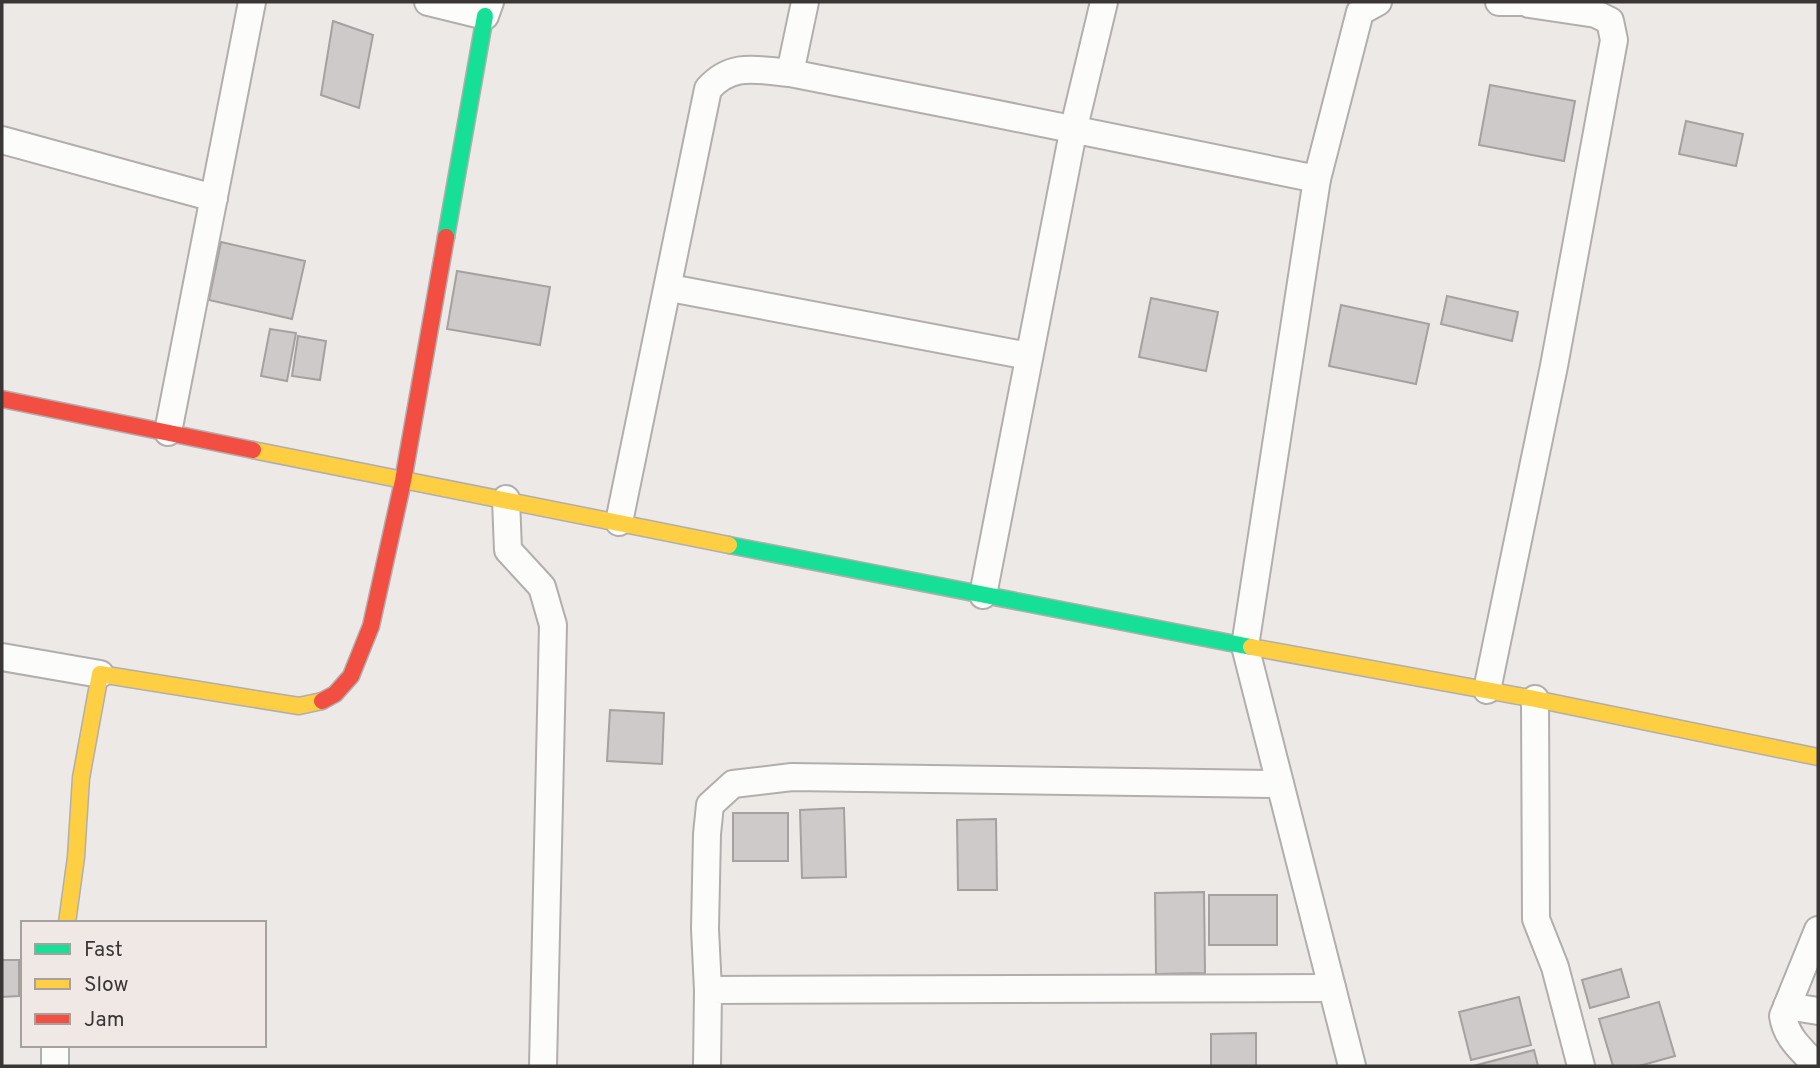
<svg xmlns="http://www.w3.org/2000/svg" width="1820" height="1068" font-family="Overpass,sans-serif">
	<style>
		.building { fill: #cdcac9; stroke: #a4a1a0; stroke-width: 2 }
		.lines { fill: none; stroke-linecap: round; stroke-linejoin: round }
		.street-casing { stroke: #b1aead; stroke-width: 30 }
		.fast-casing { stroke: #b1aead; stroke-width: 19 }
		.slow-casing { stroke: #b1aead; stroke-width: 19 }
		.jam-casing { stroke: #b1aead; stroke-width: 19 }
		.street { stroke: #fcfcfb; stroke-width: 26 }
		.fast { stroke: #16e098; stroke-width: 16 }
		.slow { stroke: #ffcf43; stroke-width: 16 }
		.jam { stroke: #f24e42; stroke-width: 16 }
	</style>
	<rect width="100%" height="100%" fill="#ede9e7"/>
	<g class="building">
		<polygon points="333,21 373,35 359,108 321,95"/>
		<polygon points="1490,85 1575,101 1564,161 1479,145"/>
		<polygon points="1686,121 1743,134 1736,166 1679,154"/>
		<polygon points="221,242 305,261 292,319 209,300"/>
		<polygon points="457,271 550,287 540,345 447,329"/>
		<polygon points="1447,296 1518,312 1512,341 1441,324"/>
		<polygon points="1151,298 1218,312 1206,371 1139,357"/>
		<polygon points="1341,305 1429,324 1416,384 1329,366"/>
		<polygon points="270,329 296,333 287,381 261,376"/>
		<polygon points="298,336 326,341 320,380 292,376"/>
		<polygon points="610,710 664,713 662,764 607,761"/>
		<polygon points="844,808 846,877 802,878 800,810"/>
		<rect x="733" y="813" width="55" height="48"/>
		<polygon points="996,819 997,890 958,890 957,820"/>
		<polygon points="1204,892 1205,973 1156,974 1155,893"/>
		<rect x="1209" y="895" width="68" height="50"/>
		<polygon points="2,960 19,960 19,996 2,997"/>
		<polygon points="1621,969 1629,997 1590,1008 1582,980"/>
		<polygon points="1519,997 1531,1045 1471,1060 1459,1012"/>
		<polygon points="1659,1002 1675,1056 1639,1066 1613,1066 1599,1019"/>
		<polygon points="1256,1033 1256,1066 1211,1066 1211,1034"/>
		<polygon points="1534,1050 1538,1066 1473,1066"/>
	</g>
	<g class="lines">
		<defs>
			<g id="street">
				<polyline points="428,2 485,16 490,2"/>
				<polyline points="1499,2 1529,2"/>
				<polyline points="790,73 805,2"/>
				<polyline points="2,140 214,198"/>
				<polyline points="670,288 1029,356"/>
				<polyline points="168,432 252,2"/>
				<polyline points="506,499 508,550 542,587 553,625 543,1066"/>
				<path d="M619 522 708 89C732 62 757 70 790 73 966 107 1141 143 1317 179"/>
				<polyline points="983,595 1074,127 1104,2"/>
				<polyline points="2,657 100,674"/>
				<polyline points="1487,690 1554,366 1614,40 1610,21 1596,14 1529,4"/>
				<polyline points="1535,699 1536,919 1555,967 1581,1066"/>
				<polyline points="708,990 705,929 707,834 710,805 733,784 792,777 1280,784"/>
				<polyline points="1787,1006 1818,1011"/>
				<polyline points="55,1066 55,1045"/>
				<polyline points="707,1066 708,990 1332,988"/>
				<polyline points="1352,1066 1245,646 1317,179 1360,12 1378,2"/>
				<path d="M1817 1066C1803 1051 1786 1038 1783 1016L1818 930"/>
			</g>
			<g id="fast">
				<polyline points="446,237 485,16"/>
				<polyline points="729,545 1251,647"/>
			</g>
			<g id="slow">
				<polyline points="253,450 729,545"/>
				<polyline points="1251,647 1535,699 1818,757"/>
				<polyline points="67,923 76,857 81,778 100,674 299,706 322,701"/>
			</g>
			<g id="jam">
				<polyline points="2,399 253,450"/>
				<polyline points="322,701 335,694 351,676 371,626 403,481 446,237"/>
			</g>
		</defs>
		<use href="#street" class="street-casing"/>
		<use href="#fast" class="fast-casing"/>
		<use href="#slow" class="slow-casing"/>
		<use href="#jam" class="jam-casing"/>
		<use href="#street" class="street"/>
		<use href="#fast" class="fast"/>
		<use href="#slow" class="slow"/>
		<use href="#jam" class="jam"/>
	</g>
	<rect width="1820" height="1068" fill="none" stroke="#393635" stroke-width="7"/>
	<rect x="21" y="921" width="245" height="126" fill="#efe8e5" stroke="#a6a19f" stroke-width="2"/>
	<rect x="35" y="944" width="35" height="10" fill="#16e098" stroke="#a6a19f" stroke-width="2"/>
	<text x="84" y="956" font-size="21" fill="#393635">Fast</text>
	<rect x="35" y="979" width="35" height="10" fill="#ffcf43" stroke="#a6a19f" stroke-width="2"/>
	<text x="84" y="991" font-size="21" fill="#393635">Slow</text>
	<rect x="35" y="1014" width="35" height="10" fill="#f24e42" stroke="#a6a19f" stroke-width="2"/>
	<text x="84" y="1026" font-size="21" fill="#393635">Jam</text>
</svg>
